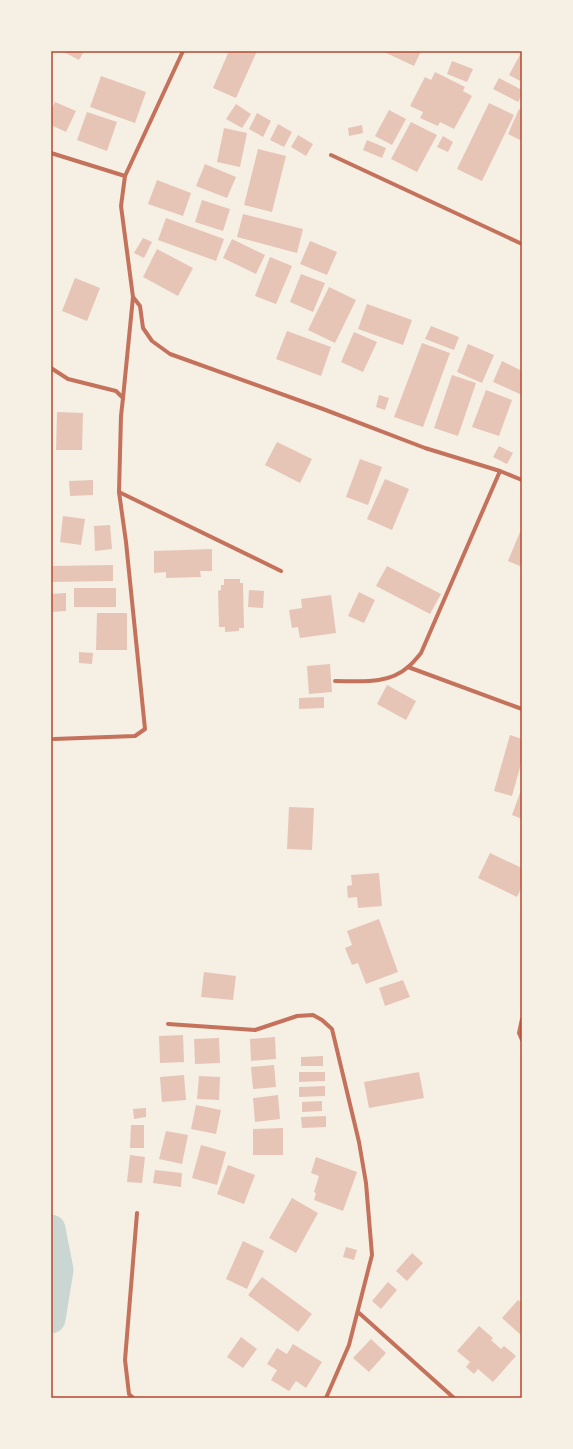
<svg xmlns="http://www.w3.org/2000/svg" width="573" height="1449" font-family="'Source Sans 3',sans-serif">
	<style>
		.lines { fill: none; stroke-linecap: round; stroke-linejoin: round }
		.river { stroke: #c9d6d2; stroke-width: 29 }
		.building { fill: #e6c5b7 }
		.minor { stroke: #c5725c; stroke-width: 4 }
		.neatline { fill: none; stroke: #b5482f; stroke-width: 1.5 }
	</style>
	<rect width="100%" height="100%" fill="#f6efe4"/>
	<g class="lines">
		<polyline class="river" points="51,1229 59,1270 51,1319"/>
	</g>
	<g class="building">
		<polygon points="62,51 84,51 79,60"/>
		<polygon points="229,51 257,51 236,98 213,88"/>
		<polygon points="382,51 421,51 414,66"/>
		<polygon points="522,51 522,82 509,75"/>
		<polygon points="452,61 473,69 467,82 447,74"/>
		<polygon points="435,72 465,87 463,91 472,96 454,129 440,122 438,126 420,118 423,112 410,106 425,77 431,80"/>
		<polygon points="101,76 146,92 135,123 90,107"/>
		<polygon points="499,78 522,90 522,95 518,102 493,89"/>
		<polygon points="55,102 76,111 66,132 51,125 51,110"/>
		<polygon points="489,103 514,115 482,181 457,169"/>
		<polygon points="236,104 251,114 242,128 226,119"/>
		<polygon points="519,109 522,110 522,141 508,134"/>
		<polygon points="389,110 406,119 392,145 375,136"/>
		<polygon points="87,112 117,122 107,151 77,140"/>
		<polygon points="257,113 271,121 263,137 249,129"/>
		<polygon points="411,122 437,135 417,172 391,159"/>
		<polygon points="278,124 292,132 284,147 270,140"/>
		<polygon points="362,125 363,133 349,136 348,128"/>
		<polygon points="224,128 247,133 240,167 217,162"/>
		<polygon points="298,135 313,144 306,156 291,147"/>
		<polygon points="443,136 453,142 448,152 437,147"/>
		<polygon points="367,140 386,148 382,158 363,150"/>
		<polygon points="258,149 286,156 272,212 244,205"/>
		<polygon points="205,164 236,177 227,198 196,186"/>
		<polygon points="157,180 191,193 183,216 148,204"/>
		<polygon points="202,200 230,209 223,231 195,222"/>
		<polygon points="243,214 303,229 297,253 237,237"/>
		<polygon points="166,218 224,239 216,261 158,240"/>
		<polygon points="143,238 152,242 144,258 134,253"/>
		<polygon points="232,239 265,255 256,274 223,258"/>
		<polygon points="310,241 337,252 327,275 300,264"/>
		<polygon points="157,249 193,268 178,296 143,277"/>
		<polygon points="270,257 292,266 276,304 255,296"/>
		<polygon points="301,274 325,283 313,312 290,302"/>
		<polygon points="75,278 100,288 87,321 62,311"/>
		<polygon points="329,287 356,300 335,343 308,330"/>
		<polygon points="367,304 412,320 403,345 358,329"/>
		<polygon points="431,326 459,337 454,350 425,339"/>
		<polygon points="287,331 331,347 321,376 276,359"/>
		<polygon points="354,332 377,342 363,372 341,362"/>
		<polygon points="422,343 450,353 423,427 394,417"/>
		<polygon points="468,344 494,355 482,383 457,372"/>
		<polygon points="502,361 522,371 522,395 493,382"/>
		<polygon points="452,375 476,383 458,436 434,428"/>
		<polygon points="486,390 512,400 499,436 472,427"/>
		<polygon points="379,395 389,398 385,410 376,407"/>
		<polygon points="57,412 83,413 82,450 56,450"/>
		<polygon points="277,442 312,459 300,483 265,465"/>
		<polygon points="499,446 513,453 507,464 493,457"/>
		<polygon points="360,459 382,467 368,505 346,497"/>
		<polygon points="385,479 409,489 392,530 367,519"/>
		<polygon points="93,480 93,495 70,496 69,481"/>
		<polygon points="63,516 85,519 81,545 60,542"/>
		<polygon points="110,525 112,549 95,551 94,526"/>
		<polygon points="522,527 522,567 508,561"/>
		<polygon points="212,549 212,571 200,571 201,577 166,578 166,572 154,573 154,551"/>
		<polygon points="113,565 113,581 51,582 51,566"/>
		<polygon points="387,566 441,594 430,614 376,586"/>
		<polygon points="224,579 240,579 240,583 243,583 244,628 239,628 239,631 225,632 225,627 219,627 218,591 221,590 221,585 224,585"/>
		<rect x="74" y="588" width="42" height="19"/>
		<polygon points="249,590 264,591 263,608 248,607"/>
		<polygon points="359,592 375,600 364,623 348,616"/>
		<polygon points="66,593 66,611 51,612 51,594"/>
		<polygon points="331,595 336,633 300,638 298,627 292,628 289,610 302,608 301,599"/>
		<polygon points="97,613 127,613 127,650 96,650"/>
		<polygon points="79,652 93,653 92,664 79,663"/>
		<polygon points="330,664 332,692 309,694 307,666"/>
		<polygon points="387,685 416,701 406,720 377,704"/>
		<polygon points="324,697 324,708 299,709 299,698"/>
		<polygon points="510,735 522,739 522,760 512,796 494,791"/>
		<polygon points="522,787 522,819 512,815"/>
		<polygon points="289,807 314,808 312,850 287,849"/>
		<polygon points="490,853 522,868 522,886 517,897 478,878"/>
		<polygon points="379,873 382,906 358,908 357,897 348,898 347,886 352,885 351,875"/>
		<polygon points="379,919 398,972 366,984 358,963 352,965 345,948 352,945 347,931"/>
		<polygon points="204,972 236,976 233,1000 201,997"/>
		<polygon points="403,980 410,997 385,1006 379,988"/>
		<polygon points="183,1035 184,1062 160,1063 159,1036"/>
		<polygon points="275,1037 276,1059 251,1061 250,1039"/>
		<polygon points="219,1038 220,1063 195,1064 194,1039"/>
		<polygon points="323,1056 323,1066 301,1066 301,1057"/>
		<polygon points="274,1065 276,1087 253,1089 251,1067"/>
		<polygon points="299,1072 325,1072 325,1081 299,1082"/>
		<polygon points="419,1072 424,1098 369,1108 364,1082"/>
		<polygon points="184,1075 186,1100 162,1102 160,1077"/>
		<polygon points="199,1076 220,1077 219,1100 197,1099"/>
		<polygon points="325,1086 325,1096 299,1097 299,1087"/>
		<polygon points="278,1095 280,1119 255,1122 253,1098"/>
		<polygon points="322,1101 322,1111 302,1112 302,1102"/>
		<polygon points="196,1105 221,1110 216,1134 191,1129"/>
		<polygon points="146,1108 146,1117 134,1119 133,1109"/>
		<polygon points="326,1116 326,1127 302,1128 301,1117"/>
		<polygon points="131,1125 144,1125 144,1148 130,1148"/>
		<polygon points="283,1128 283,1155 253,1155 253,1129"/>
		<polygon points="166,1131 188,1135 182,1164 159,1159"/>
		<polygon points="201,1145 226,1152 217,1185 192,1178"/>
		<polygon points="130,1155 145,1157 142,1183 127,1182"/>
		<polygon points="316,1157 357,1172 343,1211 314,1200 316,1193 314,1192 319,1176 311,1173"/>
		<polygon points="228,1165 255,1175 244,1204 217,1194"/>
		<polygon points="155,1170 182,1173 181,1187 153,1183"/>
		<polygon points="292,1198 318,1213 296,1253 269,1238"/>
		<polygon points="243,1241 264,1251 247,1289 226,1279"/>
		<polygon points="346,1247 357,1250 354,1260 343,1257"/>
		<polygon points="412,1253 423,1263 407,1281 396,1271"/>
		<polygon points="262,1277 312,1314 298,1332 248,1295"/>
		<polygon points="388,1282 397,1290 381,1309 372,1301"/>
		<polygon points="518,1300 522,1303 522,1336 502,1318"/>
		<polygon points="479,1326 493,1338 491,1340 501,1349 504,1346 516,1356 493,1382 478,1369 474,1374 466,1367 470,1362 457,1351"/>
		<polygon points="241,1337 257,1349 243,1368 227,1357"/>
		<polygon points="371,1339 386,1353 369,1372 353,1358"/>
		<polygon points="293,1344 322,1362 306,1388 296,1381 289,1391 271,1380 277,1370 267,1364 277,1348 287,1354"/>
	</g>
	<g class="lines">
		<g class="minor">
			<polyline points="51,153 125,176"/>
			<polyline points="331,155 522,244"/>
			<polyline points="133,297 140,306 143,328 152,341 170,354 323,409 425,448 500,471 522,480"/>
			<polyline points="51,368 68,379 116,391 123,398 121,416 119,492 126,542 145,729 135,736 54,739"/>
			<polyline points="123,398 133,297 121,206 125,176 183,51"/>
			<polyline points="119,492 281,571"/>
			<polyline points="408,667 522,709"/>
			<path d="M335 681C359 681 388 685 408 667 413 663 417 658 421 653L500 471"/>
			<polyline points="522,1019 519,1033 522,1040"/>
			<polyline points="168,1024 255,1030 297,1016 313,1015 322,1020 332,1029 359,1142 366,1183 372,1255 349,1345 326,1398"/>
			<polyline points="358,1312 454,1398"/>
			<polyline points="133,1398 129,1394 125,1360 137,1213"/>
		</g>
	</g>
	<rect width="573" height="1449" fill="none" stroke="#f6efe4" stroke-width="104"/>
	<rect x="52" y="52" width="469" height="1345" class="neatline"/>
</svg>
